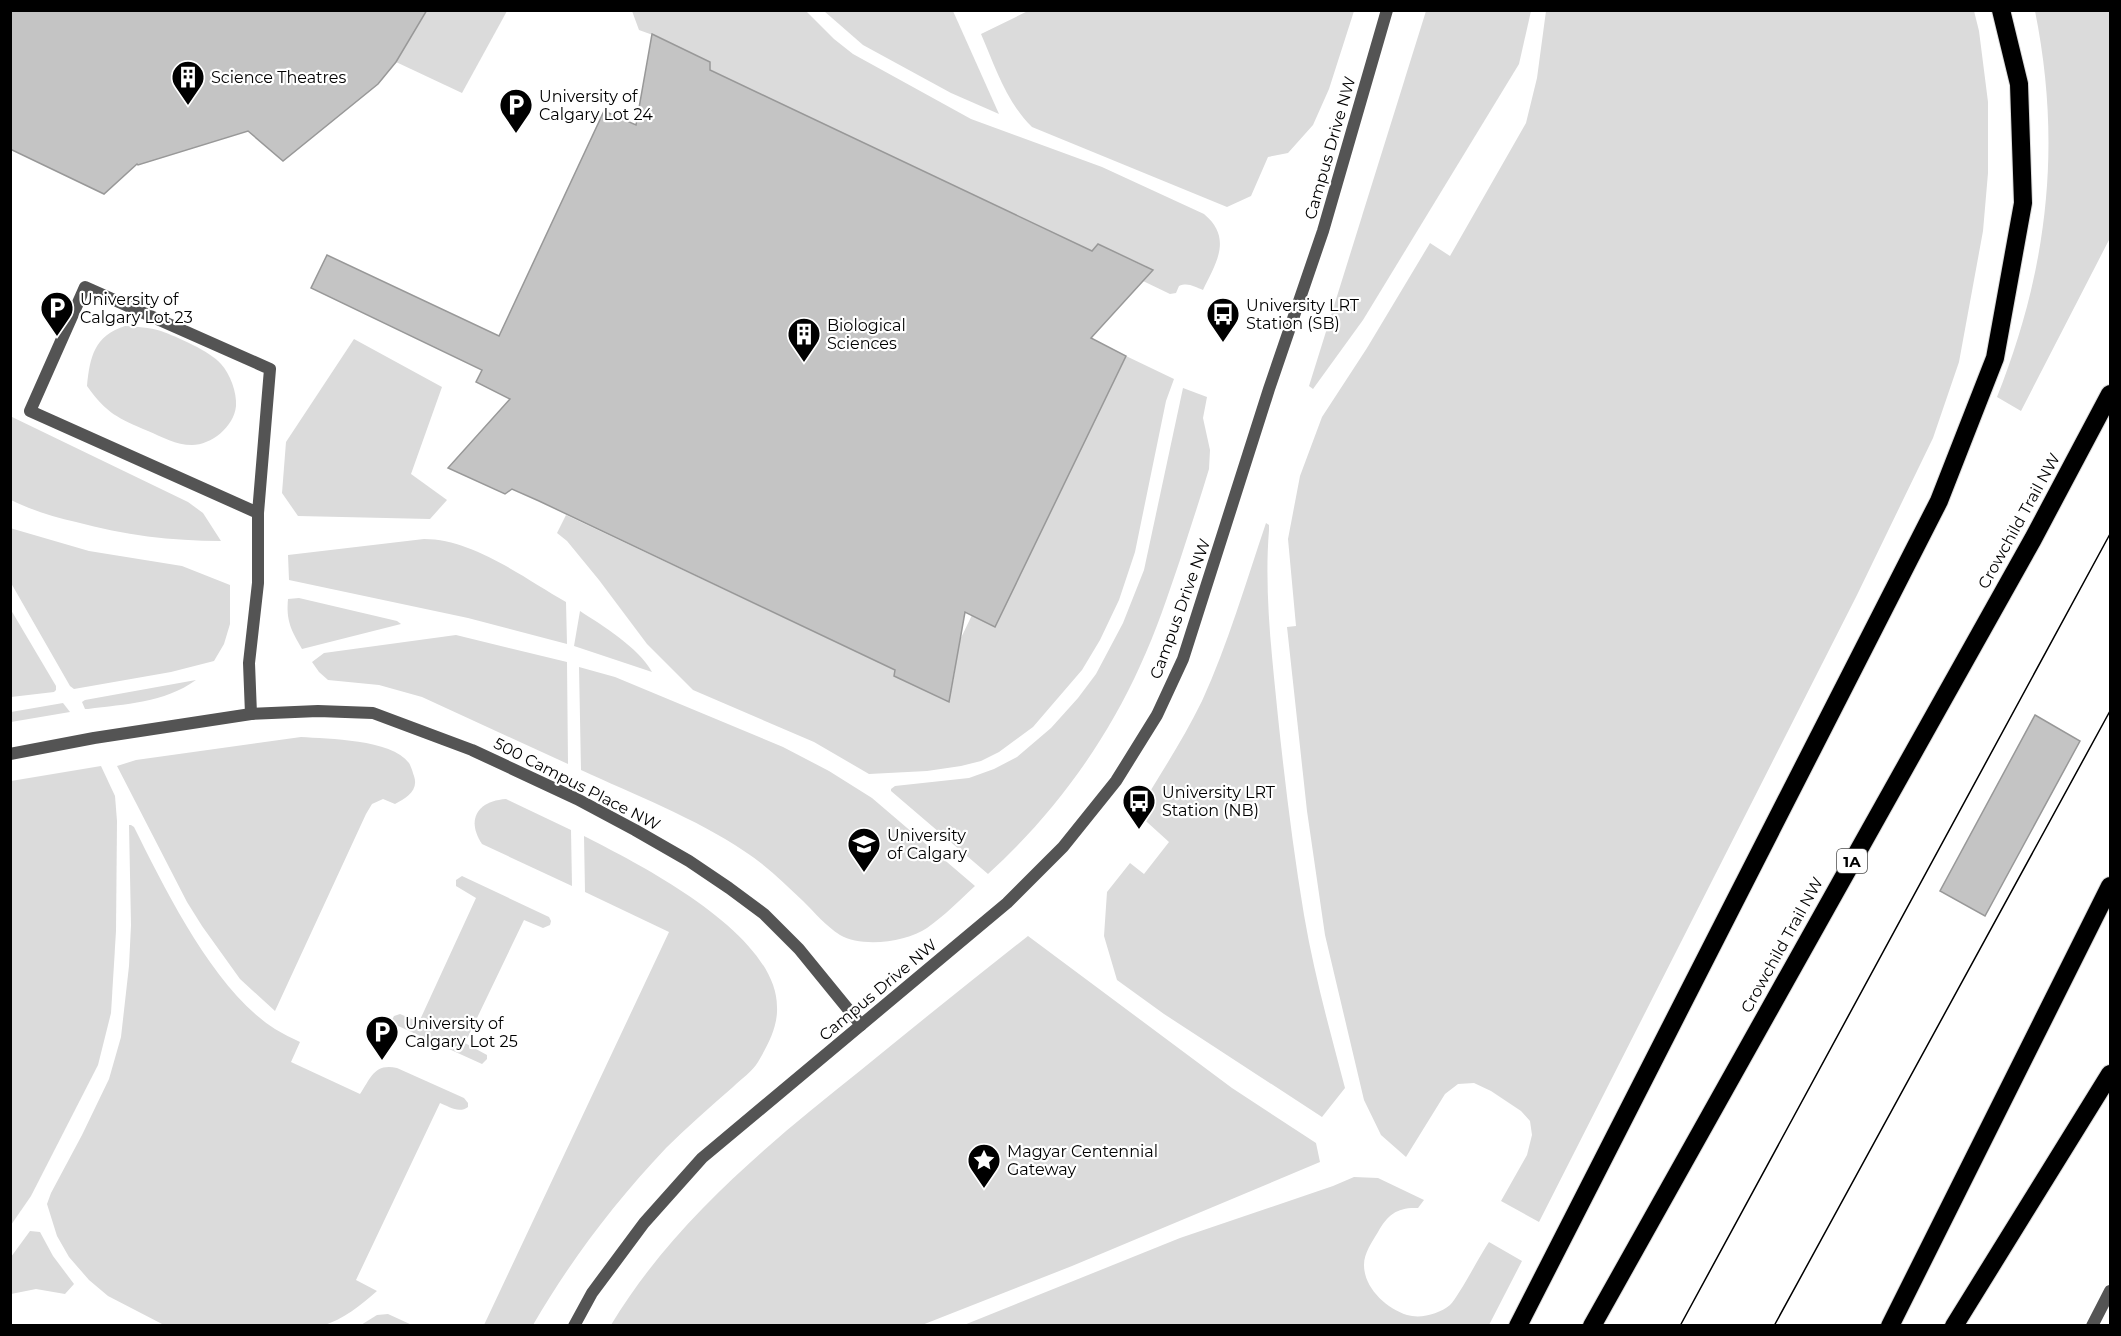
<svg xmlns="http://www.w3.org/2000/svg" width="2121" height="1336" font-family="Montserrat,sans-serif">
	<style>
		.green { fill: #dbdbdb }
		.building { fill: #c4c4c4; stroke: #989898; stroke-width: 1.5 }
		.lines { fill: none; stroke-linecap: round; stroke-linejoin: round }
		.motorway-casing { stroke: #dbdbdb; stroke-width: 20 }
		.minor { stroke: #545454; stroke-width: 12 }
		.motorway { stroke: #000; stroke-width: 18 }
		.tram { stroke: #000; stroke-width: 1.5 }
		.labels { text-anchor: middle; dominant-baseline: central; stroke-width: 4.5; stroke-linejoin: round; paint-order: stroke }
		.shield { fill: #fff; stroke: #4c4c4c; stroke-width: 1.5 }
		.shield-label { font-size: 15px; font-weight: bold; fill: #000 }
		.poi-label { font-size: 16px; fill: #000; stroke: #fff; text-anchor: start }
		.street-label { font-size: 16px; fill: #000; stroke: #fff }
	</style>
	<rect width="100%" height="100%" fill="#fff"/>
	<g class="green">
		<path d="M1030 10H1354V11L1329 89 1313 125 1288 153 1268 157 1251 196 1227 207 1032 127C1006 102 995 66 981 34Z"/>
		<polygon points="427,11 507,11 462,93 396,62"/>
		<path d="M632 11H806L834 39 853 54 971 119 1102 167 1204 214C1233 238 1216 263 1203 290 1195 287 1188 282 1179 286L1176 293 1170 294 1143 281 1146 266 1098 244 1092 251 710 70 709 62 661 38 639 30Z"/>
		<polygon points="824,11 953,11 999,114 951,93 863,45"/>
		<polygon points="1426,11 1531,11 1519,64 1363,320 1313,389 1309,386"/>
		<polygon points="1546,11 1974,11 1979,31 1988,102 1988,173 1983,231 1959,362 1933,438 1857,595 1539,1222 1501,1201 1527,1155 1532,1135 1530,1121 1521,1111 1491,1091 1474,1083 1458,1084 1445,1094 1406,1157 1381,1135 1364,1100 1325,935 1307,811 1287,627 1296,626 1288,539 1300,476 1322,417 1367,348 1430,243 1450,256 1526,123 1537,78"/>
		<path d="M2035 11H2110V238L2021 411 1997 397C2048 269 2062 145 2035 11Z"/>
		<path d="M125 326C137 327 149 327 161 331 177 337 210 351 221 364 230 374 237 392 236 406 234 427 211 445 192 445 176 445 162 437 148 431 118 418 107 414 87 386 90 357 94 336 125 326Z"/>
		<polygon points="354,339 442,387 411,474 447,500 430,519 298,516 282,493 286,442"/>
		<polygon points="1126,356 1174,379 1166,401 1135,552 1119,600 1100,640 1082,670 1033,727 999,752 981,761 961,766 927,771 869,774 814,742 693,690 647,644 599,580 567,541 557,533 566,515 895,670 941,698 952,687 955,671 947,667 972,615 995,626"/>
		<path d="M1183 388 1207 397 1203 418 1210 450 1209 469C1200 499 1190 529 1180 560 1168 595 1156 632 1140 666 1105 744 1052 816 988 874L891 791V789L895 786 969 778 994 769 1017 757 1051 728 1078 698 1096 674 1123 623 1144 570Z"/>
		<path d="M10 416 188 502 203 513 221 541C171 541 124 535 76 522 54 517 31 510 11 500Z"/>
		<path d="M1266 523 1269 525V530C1264 592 1272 656 1278 717 1285 783 1293 849 1304 915 1314 974 1330 1031 1345 1088L1322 1117 1164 1014 1117 980 1104 936 1107 892 1130 863 1144 874 1169 842 1137 813C1159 776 1183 740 1202 701 1228 644 1246 582 1266 523Z"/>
		<polygon points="10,528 89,551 182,566 230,585 230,624 224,644 214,661 171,672 74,689 70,686 11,583"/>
		<path d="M424 539C473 539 524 578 566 602L567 644 468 618 289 580 288 555Z"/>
		<path d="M299 598 397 621 401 624 302 649C291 630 286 621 288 599Z"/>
		<polygon points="11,610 56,686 56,690 54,692 11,697"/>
		<path d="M580 611C603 626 638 647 652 672L574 646Z"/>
		<polygon points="456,635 567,662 568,764 422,697 379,685 328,680 319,672 312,662 324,653"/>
		<path d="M579 667 615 677 783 747 829 771 872 798 975 886C960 900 944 916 927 928 907 942 862 948 840 935 826 926 815 913 803 901 784 883 766 865 744 851 697 819 633 794 581 770Z"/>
		<path d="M196 680C164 703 125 704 88 709H85L82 702 85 700Z"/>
		<polygon points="63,703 70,712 11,722 11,712"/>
		<path d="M301 737C328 739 391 739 409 763 411 766 413 773 414 776 419 791 406 798 395 804L383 799 372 804 366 814 275 1011 240 979 202 926 187 902 117 766 136 760Z"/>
		<polygon points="101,766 115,796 117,821 116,931 111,1013 98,1065 31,1196 11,1225 11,781"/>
		<path d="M506 799 571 830 572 886 482 844C466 820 477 801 506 799Z"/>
		<path d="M129 825H131L134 827C166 891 214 990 275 1029 283 1034 292 1038 300 1042L291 1062 360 1094C371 1078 374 1063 397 1068L464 1098 468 1103V1107C459 1114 448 1106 440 1103L356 1280 377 1291C360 1306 344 1319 322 1326L164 1325 108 1296 89 1280 69 1257 57 1236 47 1204 51 1193 82 1135 109 1079 121 1037 129 966 131 925Z"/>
		<path d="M584 836C641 865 777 934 777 1007 778 1026 768 1045 758 1062 753 1071 741 1079 733 1087 710 1107 687 1127 666 1148 615 1202 570 1261 533 1325H484L669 932 585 892Z"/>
		<polygon points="462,876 549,917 551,921 550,925 543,928 524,920 465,1043 487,1055 487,1059 482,1064 396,1025 392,1020 394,1016 400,1014 419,1022 476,898 456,886 456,880"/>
		<path d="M1028 936 1232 1088 1316 1143 1320 1162 1072 1266 922 1325H611C673 1222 768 1144 861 1070 916 1025 972 980 1028 936Z"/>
		<path d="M1354 1177 1378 1178 1424 1200 1418 1208C1398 1207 1388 1214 1378 1232 1372 1242 1364 1253 1364 1265 1364 1288 1386 1308 1407 1315 1421 1319 1439 1314 1450 1305 1459 1296 1480 1255 1489 1242L1522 1261 1489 1325H964L1180 1238 1333 1186Z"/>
		<polygon points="30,1231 40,1232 53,1256 74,1284 65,1294 36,1289 11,1294 11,1257"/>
		<polygon points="388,1314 412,1325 361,1325 377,1315"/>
	</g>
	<g class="building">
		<polygon points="10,10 427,10 396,62 378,84 283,161 248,131 138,165 137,164 104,194 10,149"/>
		<polygon points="652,34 710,62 710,70 1092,251 1098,244 1153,270 1091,338 1126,356 995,627 965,612 949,702 894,676 895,670 539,501 512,489 505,494 448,468 510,399 476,382 482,370 311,288 327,255 499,336 604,111 636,125"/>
		<polygon points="2035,715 2080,741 1985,916 1940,891"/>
	</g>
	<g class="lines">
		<defs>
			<g id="motorway">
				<polyline points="1518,1326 1939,501 1995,358 2023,203 2019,84 2001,10"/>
				<polyline points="1592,1326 2033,539 2110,394"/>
				<polyline points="1890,1326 2110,886"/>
				<polyline points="1954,1326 2110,1074"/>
			</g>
		</defs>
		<use href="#motorway" class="motorway-casing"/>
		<g class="minor">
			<polyline points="251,714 249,663 258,583 258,513 270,369 85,287 30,411 258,513"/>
			<polyline points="10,754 94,738 251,714 318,711 373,713 472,750 577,799 635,830 689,861 729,888 764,914 799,949 861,1025"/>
			<polyline points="574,1326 592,1293 644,1223 702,1158 1007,903 1063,847 1116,781 1157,715 1183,659 1269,389 1323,231 1387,10"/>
			<polyline points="2092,1326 2110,1291"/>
		</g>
		<use href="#motorway" class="motorway"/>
		<g class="tram">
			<polyline points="1680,1326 2110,534"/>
			<polyline points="1774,1326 2110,711"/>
		</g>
	</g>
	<defs>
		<symbol id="building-pin" viewBox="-11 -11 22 30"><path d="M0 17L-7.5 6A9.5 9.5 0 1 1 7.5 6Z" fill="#000" stroke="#fff"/><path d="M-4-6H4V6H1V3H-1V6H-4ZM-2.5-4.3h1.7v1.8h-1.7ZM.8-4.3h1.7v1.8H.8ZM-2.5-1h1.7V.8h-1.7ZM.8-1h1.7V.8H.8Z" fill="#fff"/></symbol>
		<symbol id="parking-pin" viewBox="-11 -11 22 30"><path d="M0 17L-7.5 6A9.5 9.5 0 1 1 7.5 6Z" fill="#000" stroke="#fff"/><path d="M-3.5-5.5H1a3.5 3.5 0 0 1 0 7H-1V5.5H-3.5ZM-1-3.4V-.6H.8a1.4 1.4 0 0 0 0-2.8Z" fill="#fff"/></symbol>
		<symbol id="bus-pin" viewBox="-11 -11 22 30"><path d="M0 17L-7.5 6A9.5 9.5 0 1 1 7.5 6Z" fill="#000" stroke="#fff"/><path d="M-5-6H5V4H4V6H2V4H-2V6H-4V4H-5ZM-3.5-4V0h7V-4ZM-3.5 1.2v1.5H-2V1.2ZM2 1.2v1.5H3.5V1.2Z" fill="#fff"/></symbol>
		<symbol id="university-pin" viewBox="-11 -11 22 30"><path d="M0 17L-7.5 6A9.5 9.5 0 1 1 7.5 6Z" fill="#000" stroke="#fff"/><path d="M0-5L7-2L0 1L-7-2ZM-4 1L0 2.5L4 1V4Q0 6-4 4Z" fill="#fff"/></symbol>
		<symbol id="sight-pin" viewBox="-11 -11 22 30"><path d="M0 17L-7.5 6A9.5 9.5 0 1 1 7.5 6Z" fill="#000" stroke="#fff"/><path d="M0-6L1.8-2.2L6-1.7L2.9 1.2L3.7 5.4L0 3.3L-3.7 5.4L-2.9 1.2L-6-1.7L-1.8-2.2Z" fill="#fff"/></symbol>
	</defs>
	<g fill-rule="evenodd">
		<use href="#building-pin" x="169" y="58" width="38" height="52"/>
		<use href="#parking-pin" x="497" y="86" width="38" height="52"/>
		<use href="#parking-pin" x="38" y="289" width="38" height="52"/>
		<use href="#bus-pin" x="1204" y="295" width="38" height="52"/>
		<use href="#building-pin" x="785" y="315" width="38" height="52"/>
		<use href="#bus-pin" x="1120" y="782" width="38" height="52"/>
		<use href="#university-pin" x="845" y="825" width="38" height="52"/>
		<use href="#parking-pin" x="363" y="1013" width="38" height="52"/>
		<use href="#sight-pin" x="965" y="1141" width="38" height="52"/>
	</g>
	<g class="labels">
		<rect class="shield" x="1837" y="849" width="30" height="24" rx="4.5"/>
		<g class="shield-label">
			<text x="1852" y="861">1A</text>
		</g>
		<g class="poi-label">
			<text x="211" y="77">Science Theatres</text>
			<text x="539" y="96">University of<tspan x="539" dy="18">Calgary Lot 24</tspan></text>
			<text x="80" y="299">University of<tspan x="80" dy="18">Calgary Lot 23</tspan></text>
			<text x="1246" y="305">University LRT<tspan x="1246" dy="18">Station (SB)</tspan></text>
			<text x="827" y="325">Biological<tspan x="827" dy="18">Sciences</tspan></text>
			<text x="1162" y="792">University LRT<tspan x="1162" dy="18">Station (NB)</tspan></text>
			<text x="887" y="835">University<tspan x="887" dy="18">of Calgary</tspan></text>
			<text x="405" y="1023">University of<tspan x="405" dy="18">Calgary Lot 25</tspan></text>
			<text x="1007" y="1151">Magyar Centennial<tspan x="1007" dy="18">Gateway</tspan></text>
		</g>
		<g class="street-label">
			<text transform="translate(1330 148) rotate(-74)">Campus Drive NW</text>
			<text transform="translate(2019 521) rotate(-61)">Crowchild Trail NW</text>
			<text transform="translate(1180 609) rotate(-70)">Campus Drive NW</text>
			<text transform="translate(577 784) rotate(27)">500 Campus Place NW</text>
			<text transform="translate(1782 945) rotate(-61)">Crowchild Trail NW</text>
			<text transform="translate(878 990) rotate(-40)">Campus Drive NW</text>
		</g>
	</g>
	<rect width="2121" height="1336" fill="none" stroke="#000000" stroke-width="24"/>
</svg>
